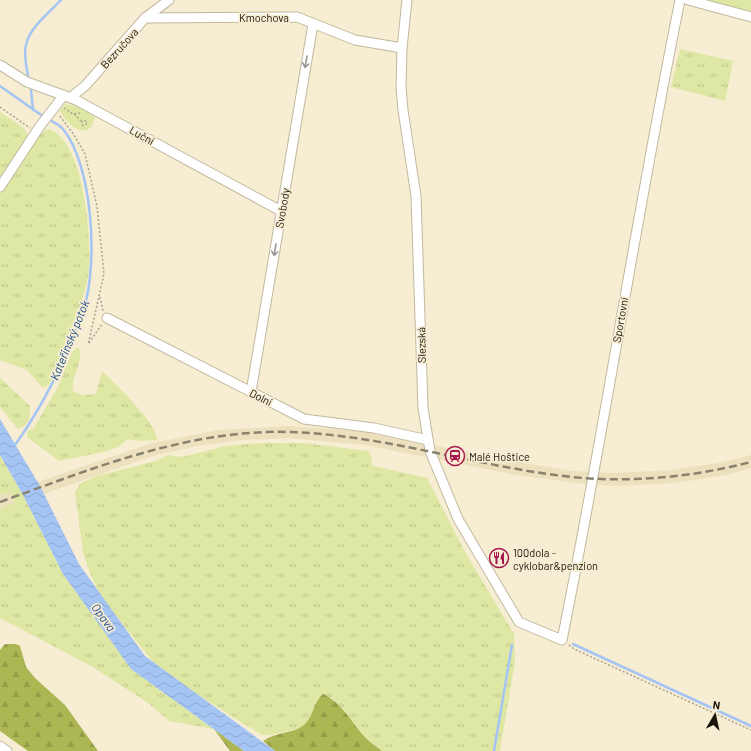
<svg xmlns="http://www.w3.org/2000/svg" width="751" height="751" font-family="Barlow,sans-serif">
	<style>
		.built { fill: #ece0be }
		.grass { fill: url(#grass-tufts) }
		.forest { fill: url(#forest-firs) }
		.park { fill: #dee7a4 }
		.water { fill: url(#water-waves) }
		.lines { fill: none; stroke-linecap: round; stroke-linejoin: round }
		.stream { stroke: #a4c5f4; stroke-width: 2.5 }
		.minor-casing { stroke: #c1b89e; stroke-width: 11 }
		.path { stroke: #aaa38e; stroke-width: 1.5; stroke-dasharray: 2 2; stroke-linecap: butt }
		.minor { stroke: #fff; stroke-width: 9 }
		.rail { stroke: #88826f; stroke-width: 2.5; stroke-dasharray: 8 4; stroke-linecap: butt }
		.oneway { stroke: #989692 }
		.labels { text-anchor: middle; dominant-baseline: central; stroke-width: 3.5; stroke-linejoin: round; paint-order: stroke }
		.street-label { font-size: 11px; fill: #19160c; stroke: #f6edd2 }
		.poi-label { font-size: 11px; fill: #19160c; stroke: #f6edd2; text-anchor: start }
		.water-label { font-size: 12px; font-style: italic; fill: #15498c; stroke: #f6edd2 }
	</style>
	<defs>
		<pattern id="grass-tufts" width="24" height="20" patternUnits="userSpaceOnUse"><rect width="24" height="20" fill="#dee7a4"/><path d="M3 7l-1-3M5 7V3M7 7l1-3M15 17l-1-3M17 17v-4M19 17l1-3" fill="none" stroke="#bec58c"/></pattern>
		<pattern id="forest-firs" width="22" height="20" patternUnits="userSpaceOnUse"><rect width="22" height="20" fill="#acb652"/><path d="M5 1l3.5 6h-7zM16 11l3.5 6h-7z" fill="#939c46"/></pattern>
		<pattern id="water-waves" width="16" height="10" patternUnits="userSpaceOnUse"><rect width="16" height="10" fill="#a4c5f4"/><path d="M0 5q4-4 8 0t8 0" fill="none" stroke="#8da8d0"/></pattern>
	</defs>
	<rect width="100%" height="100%" fill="#f6edd2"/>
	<polygon class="built" points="288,426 366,432 518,462 572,471 616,473 673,470 723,462 751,455 751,468 726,475 675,483 616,486 592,485 516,475 364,445 288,438 242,440 197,446 153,456 0,509 0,495 149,444 219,430"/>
	<g class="grass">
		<polygon points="680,49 733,61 725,101 671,87"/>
		<polygon points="0,112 25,129 27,135 21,149 0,182"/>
		<path d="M48 129C85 139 93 245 88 277 83 303 72 324 63 349 60 358 54 385 43 388L27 370 0 360V192L40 134Z"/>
		<path d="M76 348H79C84 362 71 376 73 391L82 395 96 394 101 374 103 372C116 384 158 425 157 440L140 441 128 439 118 447 103 452 59 461 27 437 28 430 33 429 58 387 72 352Z"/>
		<path d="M0 378 30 406C31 417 29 425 18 429L0 407Z"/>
		<polygon points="263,443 303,443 368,451 372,458 371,464 374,466 427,478 465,552 514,634 515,662 500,751 382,751 364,736 341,707 331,697 318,698 308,721 300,728 271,735 262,735 198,695 154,663 128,631 101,597 89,571 83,552 75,492 81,483 97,476 156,461 168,455 182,457 226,446"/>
		<polygon points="0,455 23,495 63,574 131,669 214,729 169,721 147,702 91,666 0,618 0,509 15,503 10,492 0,495"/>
	</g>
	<g class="forest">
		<polygon points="5,644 16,644 20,646 26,667 35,678 65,705 98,751 28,751 0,731 0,650"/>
		<path d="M323 694C341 702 350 720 363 735 368 741 376 746 382 751H275L263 741C276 732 292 733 301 727 314 719 312 703 323 694Z"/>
		<polygon points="214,729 244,751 230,751"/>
	</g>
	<g class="park">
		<polygon points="692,0 751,0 751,17"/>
		<path d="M65 104 79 107 95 116C94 120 93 126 90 128 79 137 64 119 60 111Z"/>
	</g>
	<polygon class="water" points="0,419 40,486 79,564 145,656 275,751 244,751 131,669 63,574 23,495 0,455"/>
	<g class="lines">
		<g class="stream">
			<path d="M28 77C27 67 23 55 26 45 29 28 49 13 61 0"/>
			<polyline points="0,86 44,117"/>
			<polyline points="31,90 33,110"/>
			<path d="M15 445C43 406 69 354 84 308 98 264 93 166 63 129 60 125 53 122 48 119"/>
			<polyline points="573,644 751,726"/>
			<polyline points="494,751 512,645"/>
		</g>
		<defs>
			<g id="minor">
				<path d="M407 0 402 48 401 87 403 110 416 196 423 408 430 451 458 519 519 622 562 640C605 427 637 212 680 0"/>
				<polyline points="688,0 751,17"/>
				<polyline points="145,18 297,17 355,40 402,48"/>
				<polyline points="0,65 27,82 76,100 281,211"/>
				<polyline points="71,97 85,86 145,18 169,0"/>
				<polyline points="0,187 40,126 64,95"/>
				<polyline points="107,318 304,419 374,428 428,440"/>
				<polyline points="251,392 313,24"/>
				<polyline points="0,746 7,751"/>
			</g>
		</defs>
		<use href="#minor" class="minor-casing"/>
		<g class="path">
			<polyline points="0,107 30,128"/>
			<polyline points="64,108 73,114 81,113"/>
			<polyline points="74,114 81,121"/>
			<polyline points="60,116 74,135 85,154 97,206 104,274 88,345"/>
			<circle cx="84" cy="123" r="2.5"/>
			<polyline points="100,297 103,311"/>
			<polyline points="89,343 102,324"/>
			<polyline points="569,645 574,649 751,730"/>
		</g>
		<use href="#minor" class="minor"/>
		<path class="rail" d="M0 502C94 468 189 429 290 432 386 435 477 467 572 477 632 483 693 477 751 462"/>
	</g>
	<defs><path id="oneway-shaft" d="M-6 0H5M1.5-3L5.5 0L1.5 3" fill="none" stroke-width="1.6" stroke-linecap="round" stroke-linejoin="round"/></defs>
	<g class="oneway">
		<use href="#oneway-shaft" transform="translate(306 62) rotate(100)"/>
		<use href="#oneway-shaft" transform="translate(275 250) rotate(99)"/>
	</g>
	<defs>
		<symbol id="station-ring" viewBox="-11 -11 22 22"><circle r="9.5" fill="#f6edd2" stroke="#a9164d" stroke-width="1.5"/><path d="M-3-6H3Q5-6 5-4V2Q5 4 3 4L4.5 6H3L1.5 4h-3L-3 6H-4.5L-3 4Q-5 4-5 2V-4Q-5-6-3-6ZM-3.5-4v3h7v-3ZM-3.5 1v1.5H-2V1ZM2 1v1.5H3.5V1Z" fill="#a9164d"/></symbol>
		<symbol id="restaurant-ring" viewBox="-11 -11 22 22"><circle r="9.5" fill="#f6edd2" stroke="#a9164d" stroke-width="1.5"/><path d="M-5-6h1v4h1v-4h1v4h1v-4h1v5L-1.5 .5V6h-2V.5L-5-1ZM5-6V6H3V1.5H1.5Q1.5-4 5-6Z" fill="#a9164d"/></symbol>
	</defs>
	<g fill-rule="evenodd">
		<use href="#station-ring" x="444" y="445" width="22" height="22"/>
		<use href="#restaurant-ring" x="488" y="547" width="22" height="22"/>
	</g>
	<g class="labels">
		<g class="street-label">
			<text x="264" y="17">Kmochova</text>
			<text transform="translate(119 48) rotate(-48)">Bezručova</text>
			<text transform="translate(142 135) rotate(29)">Luční</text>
			<text transform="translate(282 208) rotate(-80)">Svobody</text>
			<text transform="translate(620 320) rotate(-80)">Sportovní</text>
			<text transform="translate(421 345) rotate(-91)">Slezská</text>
			<text transform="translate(261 397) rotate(27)">Dolní</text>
		</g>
		<g class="poi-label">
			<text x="469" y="456">Malé Hoštice</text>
			<text x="513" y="552">100dola -<tspan x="513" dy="13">cyklobar&amp;penzion</tspan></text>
		</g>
		<g class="water-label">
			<text transform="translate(69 340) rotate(-68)">Kateřinský potok</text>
			<text transform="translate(104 617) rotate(54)">Opava</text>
		</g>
	</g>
	<g transform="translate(715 715) rotate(9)" stroke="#f6edd2" stroke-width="3" paint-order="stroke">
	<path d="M0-3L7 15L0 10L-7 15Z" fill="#19160c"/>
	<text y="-6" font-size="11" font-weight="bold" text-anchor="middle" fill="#19160c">N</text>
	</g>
</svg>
